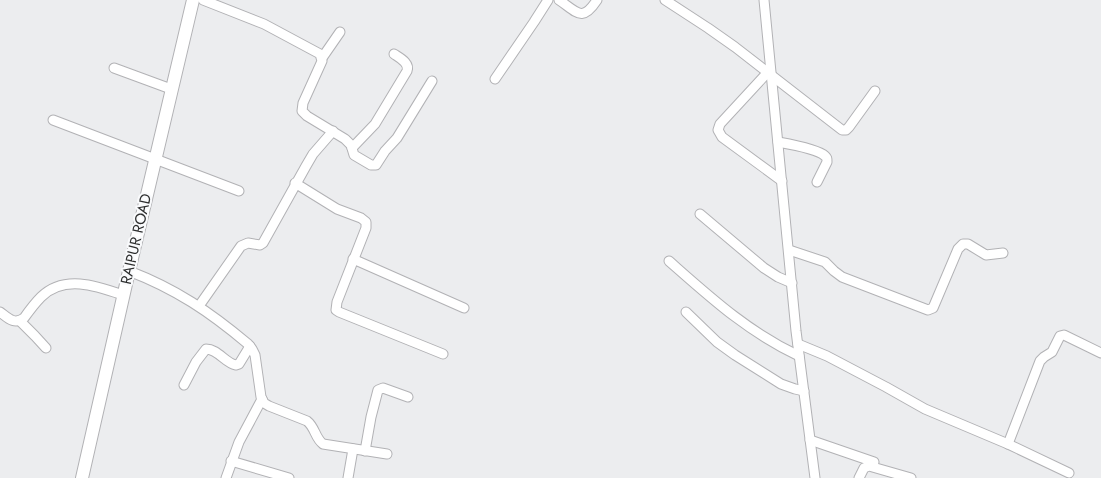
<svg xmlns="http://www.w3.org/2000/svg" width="1101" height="478" font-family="Jost,sans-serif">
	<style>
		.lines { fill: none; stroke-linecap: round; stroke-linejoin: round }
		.street-casing { stroke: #b2b2b5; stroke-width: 11 }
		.secondary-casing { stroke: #b2b2b5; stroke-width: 14 }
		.street { stroke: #fff; stroke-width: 9 }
		.secondary { stroke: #fff; stroke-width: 12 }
		.labels { text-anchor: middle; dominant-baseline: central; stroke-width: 4; stroke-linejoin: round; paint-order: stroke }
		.street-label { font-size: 15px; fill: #2e2f2f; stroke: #f9fafc }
	</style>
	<rect width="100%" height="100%" fill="#ecedef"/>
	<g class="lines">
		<defs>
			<g id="street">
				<polyline points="203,0 264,24 320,54 322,61 303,103 302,111 307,116 345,139 351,145 354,155 371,165 376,165 385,151 397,138 432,81"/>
				<path d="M559 0C577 12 582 23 597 0"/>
				<polyline points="665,0 708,28 735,47 842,130 846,130 849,127 875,91"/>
				<polyline points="764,0 796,331 815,478"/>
				<polyline points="322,58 340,32"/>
				<polyline points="114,68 171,89"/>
				<polyline points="768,72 720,124 718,130 722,137 782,181"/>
				<polyline points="495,79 534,22 548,0"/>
				<polyline points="53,120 239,191"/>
				<path d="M778 142C789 144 818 149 825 156 827 158 827 158 827 162L817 182"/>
				<path d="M352 148 375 124 407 71C410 63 400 58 394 54"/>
				<polyline points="295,183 337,209 361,218 366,222 366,228 337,302 336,310 339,312 443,354"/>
				<polyline points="700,214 764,268 778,277 792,283"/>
				<polyline points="789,250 825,262 834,271 842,277 928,310 933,308 958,249 963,244 968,244 986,255 1003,253"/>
				<polyline points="353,259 464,308"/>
				<path d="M669 261C711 298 748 332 799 356"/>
				<path d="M129 271C176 289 210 312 248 344L252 349 255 355 261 397 264 403 269 406 307 421C315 427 315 438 323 444L387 454"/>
				<polyline points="199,306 241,246 248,243 260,245 263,243 306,166 313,154 333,131"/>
				<path d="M0 312C8 318 14 325 24 318 29 311 35 303 41 297 64 274 97 286 123 295"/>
				<polyline points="686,312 717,342 735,355 781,384 795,389 804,391"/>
				<polyline points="20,321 35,336 46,348"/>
				<polyline points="798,344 827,356 886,387 925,409 1008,444 1069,473"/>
				<path d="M184 385 196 362 206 349C218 349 225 363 236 365L239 364 250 346"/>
				<polyline points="810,440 874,462"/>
				<polyline points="1008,444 1040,361 1044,357 1052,352 1060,336 1064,335 1101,353"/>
				<polyline points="365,451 371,417 378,390 383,388 408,397"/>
				<polyline points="231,461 289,478"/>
				<polyline points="226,478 239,442 262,399"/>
				<polyline points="348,478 353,449"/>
				<polyline points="859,478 864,468 869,466 911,478"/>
			</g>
			<polyline id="secondary" points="82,478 129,271 193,0"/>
		</defs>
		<use href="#street" class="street-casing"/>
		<use href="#secondary" class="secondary-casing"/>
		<use href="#street" class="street"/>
		<use href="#secondary" class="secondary"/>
	</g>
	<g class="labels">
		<g class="street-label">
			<text transform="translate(136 239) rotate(-77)">RAIPUR ROAD</text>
		</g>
	</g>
</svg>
